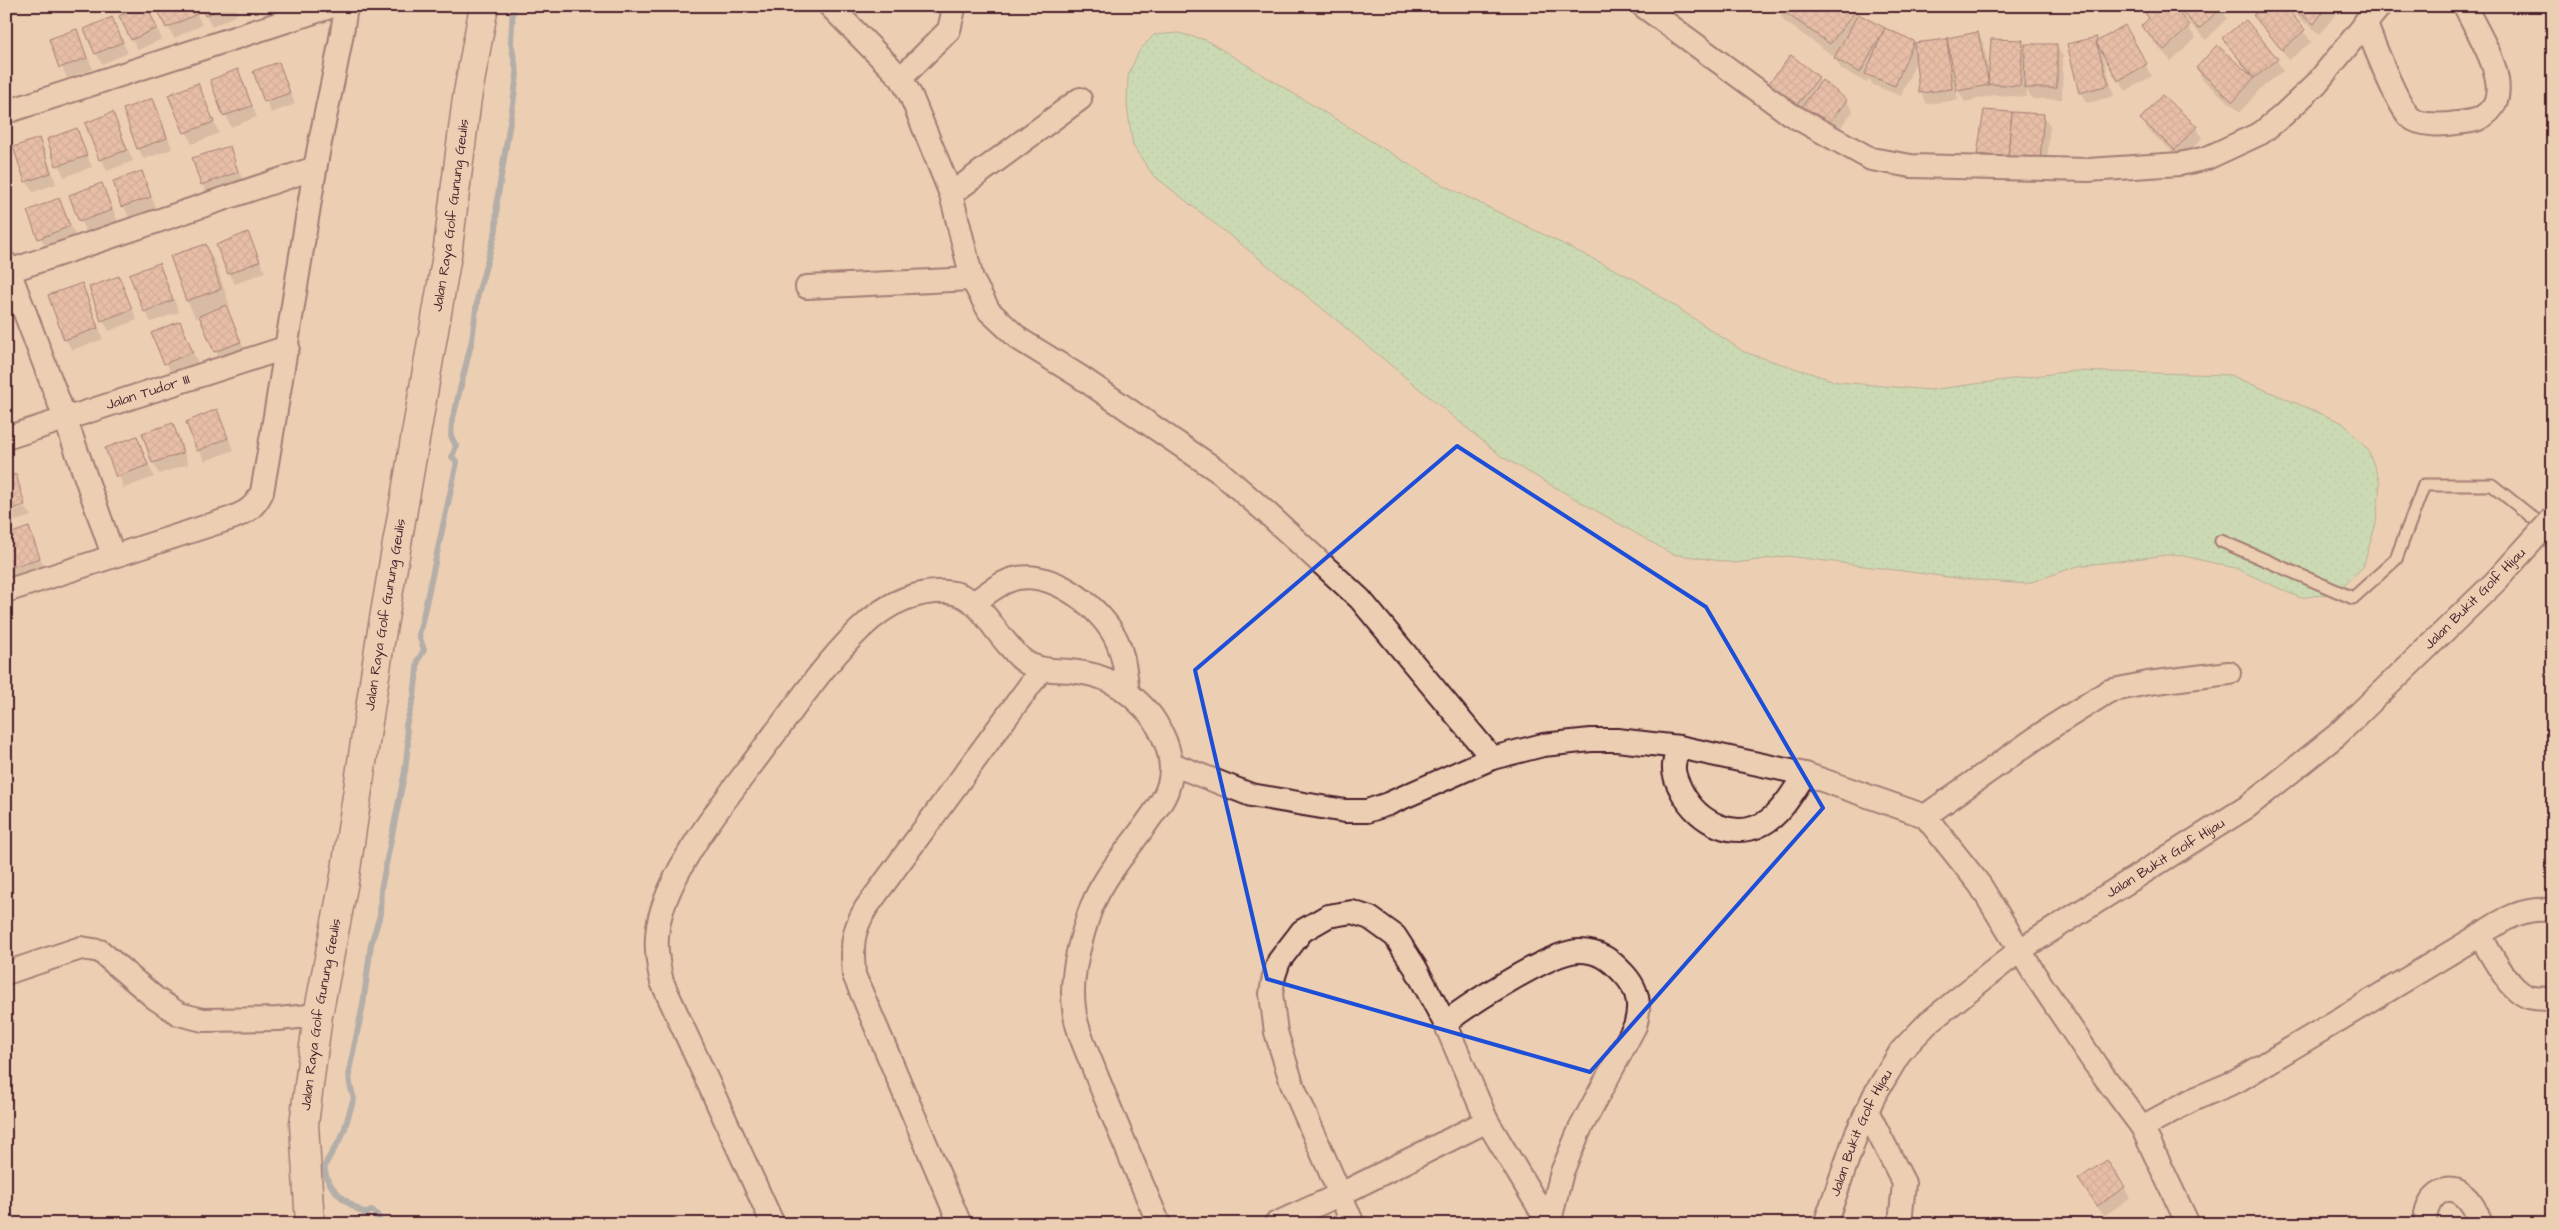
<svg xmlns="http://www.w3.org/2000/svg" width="2559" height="1230" font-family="'Architects Daughter',sans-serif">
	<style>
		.grass { fill: url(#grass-dots); stroke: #778470 }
		.shadow { fill: #0003 }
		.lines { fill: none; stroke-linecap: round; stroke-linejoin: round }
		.stream { stroke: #6e899c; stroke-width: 6 }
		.building { fill: url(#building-cross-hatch); stroke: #4a1f2b }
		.service-casing { stroke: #4a1f2b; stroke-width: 15 }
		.minor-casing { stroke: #4a1f2b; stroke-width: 26 }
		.secondary-casing { stroke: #4a1f2b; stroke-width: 31 }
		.service { stroke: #ecceb2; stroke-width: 11 }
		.minor { stroke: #ecceb2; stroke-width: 22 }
		.secondary { stroke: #ecceb2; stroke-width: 28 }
		.minor-bridge-casing { stroke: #4a1f2b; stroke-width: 26; stroke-linecap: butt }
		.minor-bridge { stroke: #ecceb2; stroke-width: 22 }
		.marked { fill: none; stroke: #1d4ed8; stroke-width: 4; stroke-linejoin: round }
		.labels { text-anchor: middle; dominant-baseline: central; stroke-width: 4; stroke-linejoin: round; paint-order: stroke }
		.street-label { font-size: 14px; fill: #4a1f2b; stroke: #ecceb2 }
	</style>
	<defs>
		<pattern id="grass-dots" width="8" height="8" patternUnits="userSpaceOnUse" patternTransform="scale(1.25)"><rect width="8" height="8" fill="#a4e9b4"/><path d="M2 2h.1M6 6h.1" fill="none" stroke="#8fc79b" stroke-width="1.8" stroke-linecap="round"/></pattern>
		<pattern id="building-cross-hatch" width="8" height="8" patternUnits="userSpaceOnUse" patternTransform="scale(1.25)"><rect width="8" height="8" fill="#e1aa98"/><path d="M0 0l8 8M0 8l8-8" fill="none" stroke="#b88a7c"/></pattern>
	</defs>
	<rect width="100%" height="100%" fill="#ecceb2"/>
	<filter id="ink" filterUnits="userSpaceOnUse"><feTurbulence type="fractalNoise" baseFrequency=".02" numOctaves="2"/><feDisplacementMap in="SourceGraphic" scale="10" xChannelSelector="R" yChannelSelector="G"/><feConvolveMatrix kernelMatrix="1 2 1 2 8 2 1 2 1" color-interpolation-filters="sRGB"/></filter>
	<g filter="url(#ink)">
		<polygon class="grass" points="1178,33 1206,40 1443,185 1636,280 1744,352 1838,382 1930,390 2073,371 2230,375 2343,423 2368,450 2380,482 2376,523 2363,567 2335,593 2300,598 2235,568 2175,554 2078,566 2026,584 1963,579 1788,556 1735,563 1672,554 1502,457 1312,300 1153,175 1133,146 1127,106 1128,76 1139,51 1154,35"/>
		<g class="shadow">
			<polygon points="6,6 27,6 11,15"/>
			<polygon points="146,6 162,39 138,50 132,40"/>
			<polygon points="158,6 193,6 202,25 174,38"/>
			<polygon points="202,6 235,6 238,14 212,27"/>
			<polygon points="244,6 264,6 248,13"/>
			<polygon points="1776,6 1852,6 1860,16 1915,44 1946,41 1950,48 1978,33 1984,44 1989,72 2022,42 2025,45 2057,46 2063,57 2062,99 2032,99 2027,90 2026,97 1995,95 1965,102 1956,87 1958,100 1927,104 1921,93 1917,59 1901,96 1873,85 1869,78 1867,83 1841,69 1835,57 1784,21"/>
			<polygon points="2149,6 2220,6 2227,18 2206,40 2184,17 2182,19 2196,38 2171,61 2149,37 2143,26 2149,20 2144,11"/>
			<polygon points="2266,6 2338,6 2340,9 2320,34 2288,9 2311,42 2289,60 2254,16"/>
			<polygon points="111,18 128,53 102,64 96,53"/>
			<polygon points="2124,27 2152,76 2126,91 2101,48 2114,96 2087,103 2081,92 2096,38 2099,42"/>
			<polygon points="76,31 93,69 67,78 51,40"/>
			<polygon points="2224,39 2277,60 2283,71 2260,89 2240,112 2203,80 2197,69 2248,72"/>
			<polygon points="279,64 295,104 271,113 255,72"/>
			<polygon points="238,71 257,117 231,127 211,81"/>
			<polygon points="1818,77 1821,84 1846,100 1853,111 1829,142 1773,99"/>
			<polygon points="197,84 219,133 192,144 170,95"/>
			<polygon points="153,100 159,111 172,149 144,159 138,148"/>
			<polygon points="113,114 133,161 107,171 87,124"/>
			<polygon points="2043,115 2050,126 2046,170 1985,165 1979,154"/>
			<polygon points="2142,120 2196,127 2202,138 2182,160 2148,130"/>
			<polygon points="76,130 92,167 64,177 49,139"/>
			<polygon points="38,140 45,151 56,184 33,192 26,181"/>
			<polygon points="229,147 244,183 208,195 202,184"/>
			<polygon points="141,173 156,208 129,218 114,182"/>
			<polygon points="102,184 118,222 86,233 71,196"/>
			<polygon points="59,200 76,237 46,249 29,212"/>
			<polygon points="248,234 265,272 235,284 229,273"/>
			<polygon points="205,246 215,262 230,306 226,308 246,353 221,363 200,316 196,318 187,301 172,257"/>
			<polygon points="159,264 179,312 151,322 145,311"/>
			<polygon points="119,277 137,320 109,331 103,320"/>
			<polygon points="81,284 87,295 103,339 72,350 65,339"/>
			<polygon points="179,323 198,363 172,375 153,334"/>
			<polygon points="6,406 14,427 6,430"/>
			<polygon points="216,411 234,450 205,461 199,450"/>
			<polygon points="173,425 179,436 188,464 159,474 153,463 143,434"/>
			<polygon points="137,437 154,477 124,488 107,448"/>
			<polygon points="27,506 31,516 6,524 6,512 25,507 26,511 29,511"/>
			<polygon points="29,528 45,569 12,580 6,570 6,536"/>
			<polygon points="2124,1187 2130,1198 2104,1216 2086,1191"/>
		</g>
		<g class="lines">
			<path class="stream" d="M380 1224 378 1216 372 1210 366 1214C351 1206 322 1186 325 1166 326 1160 338 1144 342 1136 347 1124 349 1111 354 1099L350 1085 349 1071 363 1005 371 944 380 915 381 889 405 771 408 744 406 725 414 697 418 660 424 650 419 635 457 462 452 457 456 446 451 436 452 422 472 340 478 294 496 230 497 201 513 104 517 74 511 43 513 6"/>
		</g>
		<g class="building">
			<polygon points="139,6 147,6 157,28 131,40 119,16"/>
			<polygon points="156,6 193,6 197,14 166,28"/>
			<polygon points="200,6 226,6 205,16"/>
			<polygon points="1776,6 1854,6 1857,9 1830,44"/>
			<polygon points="2147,6 2172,6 2190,26 2164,50 2141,26 2149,18 2143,10"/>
			<polygon points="2176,6 2222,6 2222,7 2199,29"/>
			<polygon points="2264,6 2285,6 2305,30 2282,50 2253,15"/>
			<polygon points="2290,6 2327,6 2314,24"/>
			<polygon points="1858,14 1885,28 1860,73 1834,58"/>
			<polygon points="112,17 123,42 95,54 84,29"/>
			<polygon points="2246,20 2278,59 2254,78 2222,38"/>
			<polygon points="2125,25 2147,64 2118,81 2096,42"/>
			<polygon points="1885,28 1914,41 1895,86 1865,74"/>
			<polygon points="77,29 87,58 59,68 49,39"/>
			<polygon points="1978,32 1989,85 1957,91 1947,38"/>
			<polygon points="2097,37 2096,42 2109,85 2079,93 2067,44"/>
			<polygon points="1947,39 1952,89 1919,93 1914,43"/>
			<polygon points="1991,39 2023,40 2020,86 1988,84"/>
			<polygon points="2025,44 2057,44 2057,88 2024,88"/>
			<polygon points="2217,45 2254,78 2233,102 2196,68"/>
			<polygon points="1791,55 1819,77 1793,110 1765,88"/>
			<polygon points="279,62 290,93 264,102 253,71"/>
			<polygon points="238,69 252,106 223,116 210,80"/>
			<polygon points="1822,80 1847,100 1822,132 1797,113"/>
			<polygon points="198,83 214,122 184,133 168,95"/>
			<polygon points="2162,95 2197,126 2175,150 2140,119"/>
			<polygon points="153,98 167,138 137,149 123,109"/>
			<polygon points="1984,110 2012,112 2008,157 1977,154"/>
			<polygon points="113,112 127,150 99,160 85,123"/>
			<polygon points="2012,112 2044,114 2040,160 2008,157"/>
			<polygon points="77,128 87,156 56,166 47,139"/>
			<polygon points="39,138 51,173 25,182 13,147"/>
			<polygon points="230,146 238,172 201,185 192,158"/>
			<polygon points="142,171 151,197 121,207 113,181"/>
			<polygon points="102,183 112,210 79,222 69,195"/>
			<polygon points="59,198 70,226 38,239 27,211"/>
			<polygon points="248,232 260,261 228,274 216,245"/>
			<polygon points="206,244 221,289 186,301 170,256"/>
			<polygon points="159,263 173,300 144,312 129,274"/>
			<polygon points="119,276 132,309 101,321 89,287"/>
			<polygon points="82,283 98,328 64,340 48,295"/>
			<polygon points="226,305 241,342 214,352 199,316"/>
			<polygon points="180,321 193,352 164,364 151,333"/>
			<polygon points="217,409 228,438 197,451 186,422"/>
			<polygon points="173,423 183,453 152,463 142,433"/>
			<polygon points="137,436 148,465 116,477 105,448"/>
			<polygon points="16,474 25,505 6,511 6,477"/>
			<polygon points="29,527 40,558 6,569 6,535"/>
			<polygon points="2107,1160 2125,1187 2097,1206 2078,1179"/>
		</g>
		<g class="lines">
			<defs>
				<polyline id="service" points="2221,541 2353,598 2396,559 2424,485 2492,485 2547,529"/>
				<g id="minor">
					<polyline points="830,6 901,78 911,96 951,194 972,279 989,311 1019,339 1079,376 1221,473 1267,513 1360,599 1492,758"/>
					<polyline points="1643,6 1790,114 1871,159 1911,166 2088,170 2180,164 2207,158 2261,133 2282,116 2316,84 2380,6"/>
					<path d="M2365 22C2373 42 2397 106 2411 118 2420 126 2445 125 2456 123 2463 122 2472 122 2478 119 2523 98 2479 37 2465 6"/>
					<polyline points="901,78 949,30 953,13 950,6"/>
					<polyline points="6,112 333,6"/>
					<polyline points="951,194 1080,99"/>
					<polyline points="6,263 65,418 113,555"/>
					<polyline points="6,272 315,168"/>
					<polyline points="807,287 972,279"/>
					<path id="s1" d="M6 438 288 347"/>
					<path d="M6 591 232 518C247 512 255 507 262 492 281 385 297 277 315 170 324 115 339 62 346 6"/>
					<path d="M975 602C989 592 1002 581 1018 578 1055 572 1103 609 1117 641 1124 657 1126 675 1128 693"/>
					<path d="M1679 747C1677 753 1674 760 1674 766 1673 775 1678 784 1682 792 1698 823 1737 843 1769 820 1784 809 1795 789 1805 774"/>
					<polyline points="1172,764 1251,795 1345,811 1367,811 1388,804 1492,758 1543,745 1591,740 1617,740 1679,747 1805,774 1925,816 1980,885 2035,975 2095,1064 2142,1127 2188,1224"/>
					<polyline points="1925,816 2053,726 2109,691 2148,683 2229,673"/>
					<path d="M2480 935C2490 953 2509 991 2529 997 2536 999 2546 999 2553 999"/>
					<polyline points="6,973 81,948 100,951 155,998 179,1014 203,1020 278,1019 318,1015"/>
					<path d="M1445 1023C1468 1005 1551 951 1579 951 1600 951 1611 960 1624 974 1639 990 1641 1007 1635 1026L1580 1129 1562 1172 1549 1224"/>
					<polyline points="1867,1111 1904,1183 1900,1224"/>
					<path d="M2142 1127 2192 1100 2237 1081 2480 935C2500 921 2526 905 2553 911"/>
					<path d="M773 1224 662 982C656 957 654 935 662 910 681 852 729 796 764 748 797 705 829 656 870 620 883 609 900 599 917 595 976 581 979 614 1011 648 1017 655 1023 662 1031 665 1044 671 1057 670 1070 671 1106 674 1125 687 1149 713 1155 720 1159 728 1163 736 1170 751 1174 771 1168 787 1165 799 1155 811 1148 821 1127 852 1099 881 1088 917 1079 945 1070 978 1074 1008 1076 1031 1089 1055 1097 1077 1117 1126 1138 1175 1159 1224"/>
					<path d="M960 1224 854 975C852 947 851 933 866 908L1041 670"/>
					<polyline points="1275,1224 1339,1195 1487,1121 1549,1224"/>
					<polyline points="1353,1224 1292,1084 1276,1032 1271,994 1274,976 1279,961 1302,931 1328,916 1352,912 1370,918 1395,936 1415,967 1445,1023 1487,1121"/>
					<path id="s2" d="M1825 1224 1856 1135 1874 1096 1901 1051 1929 1022 2020 950 2247 807 2337 735 2496 581"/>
					<path d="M2426 1224C2422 1205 2442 1179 2462 1194 2472 1201 2477 1213 2481 1224"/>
				</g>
				<g id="secondary">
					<path id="s3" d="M310 1224 304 1124 318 1015 345 876 380 642 447 255 467 98 484 6"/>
				</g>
			</defs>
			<use href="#service" class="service-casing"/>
			<use href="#minor" class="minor-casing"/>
			<use href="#secondary" class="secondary-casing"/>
			<use href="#service" class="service"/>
			<use href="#minor" class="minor"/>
			<use href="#secondary" class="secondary"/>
			<defs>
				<polyline id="minor-bridge" points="2496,581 2553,518"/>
			</defs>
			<use href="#minor-bridge" class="minor-bridge-casing"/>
			<use href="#minor-bridge" class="minor-bridge"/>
		</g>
	</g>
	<path d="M0 0H2559V1230H0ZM1457 446 1706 607 1823 808 1590 1072 1267 979 1195 670Z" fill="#ecceb2" fill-opacity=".55" fill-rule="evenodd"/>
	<path class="marked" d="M1457 446 1706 607 1823 808 1590 1072 1267 979 1195 670Z"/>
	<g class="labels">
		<g class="street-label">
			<text stroke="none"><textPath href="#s3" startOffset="1021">Jalan Raya Golf Gunung Geulis</textPath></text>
			<text stroke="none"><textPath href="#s1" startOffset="149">Jalan Tudor III</textPath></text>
			<text transform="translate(2475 599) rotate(-45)">Jalan Bukit Golf Hijau</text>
			<text stroke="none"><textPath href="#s3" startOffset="616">Jalan Raya Golf Gunung Geulis</textPath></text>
			<text stroke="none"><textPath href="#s2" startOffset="518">Jalan Bukit Golf Hijau</textPath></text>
			<text stroke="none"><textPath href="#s3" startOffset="211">Jalan Raya Golf Gunung Geulis</textPath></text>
			<text stroke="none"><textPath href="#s2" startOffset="98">Jalan Bukit Golf Hijau</textPath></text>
		</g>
	</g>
	<rect width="2559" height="1230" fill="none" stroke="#ecceb2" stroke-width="25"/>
	<rect x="12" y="12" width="2534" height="1205" fill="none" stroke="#4a1f2b" stroke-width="2" filter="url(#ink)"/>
</svg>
